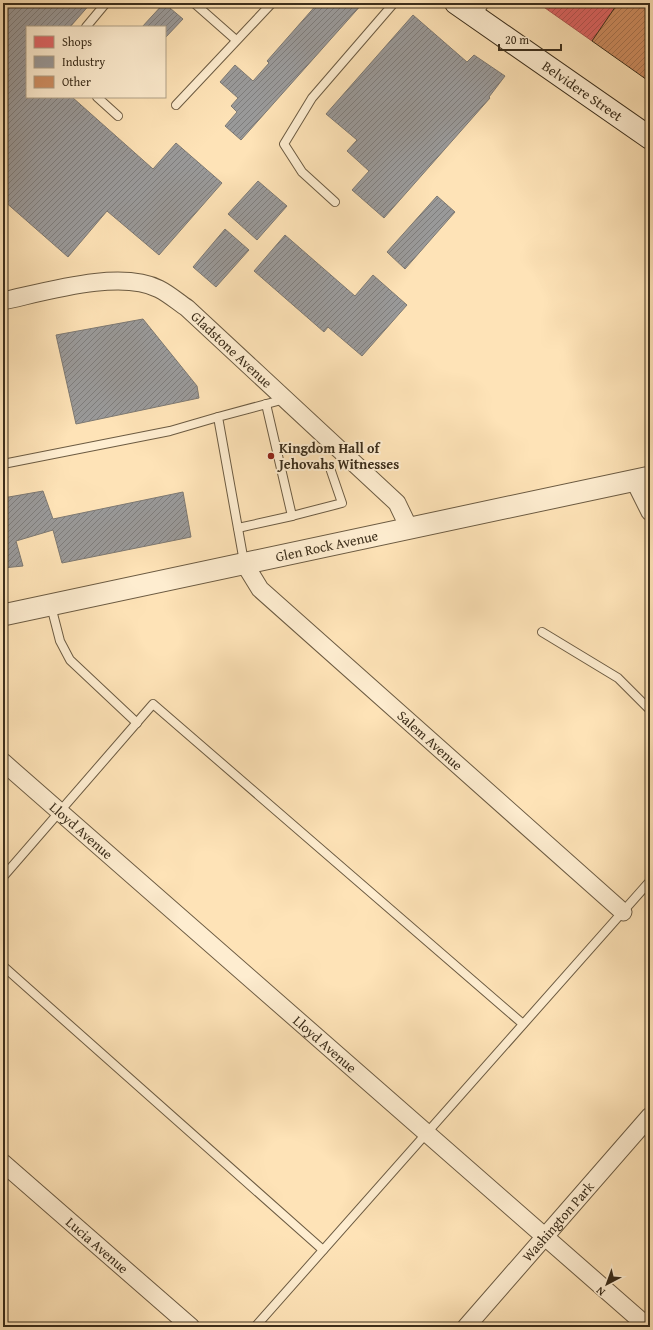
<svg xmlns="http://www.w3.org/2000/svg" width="653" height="1330" font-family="'Gentium Book Plus',serif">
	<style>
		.shops { fill: url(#shops-hatch); stroke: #af5550 }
		.industry { fill: url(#industry-hatch); stroke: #7d7973 }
		.building { fill: url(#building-hatch); stroke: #3c2e1b }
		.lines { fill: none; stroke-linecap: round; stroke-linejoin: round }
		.service-casing { stroke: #6c5b42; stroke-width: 10 }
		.minor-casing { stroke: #6c5b42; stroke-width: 19 }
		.tertiary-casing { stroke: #6c5b42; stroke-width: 23 }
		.secondary-casing { stroke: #3c2e1b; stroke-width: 24 }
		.service { stroke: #feedd0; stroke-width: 8 }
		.minor { stroke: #feedd0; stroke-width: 17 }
		.tertiary { stroke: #feedd0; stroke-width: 21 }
		.secondary { stroke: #feedd0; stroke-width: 22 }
		.poi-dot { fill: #8f2418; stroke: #feedd0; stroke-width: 1.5 }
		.labels { text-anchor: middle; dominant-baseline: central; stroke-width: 4; stroke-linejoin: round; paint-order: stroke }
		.street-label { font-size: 14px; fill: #3c2e1b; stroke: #feedd0 }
		.poi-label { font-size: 14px; font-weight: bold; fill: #3c2e1b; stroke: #feedd0; text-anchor: start }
	</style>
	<defs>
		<pattern id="shops-hatch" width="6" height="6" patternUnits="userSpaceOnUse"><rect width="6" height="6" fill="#e06666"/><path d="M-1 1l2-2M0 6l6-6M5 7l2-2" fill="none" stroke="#b75453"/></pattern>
		<pattern id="industry-hatch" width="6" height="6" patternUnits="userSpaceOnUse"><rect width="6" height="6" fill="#999"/><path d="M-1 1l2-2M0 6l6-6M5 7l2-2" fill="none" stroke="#7e7d7c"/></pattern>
		<pattern id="building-hatch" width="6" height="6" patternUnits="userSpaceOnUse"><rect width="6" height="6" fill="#cf8f63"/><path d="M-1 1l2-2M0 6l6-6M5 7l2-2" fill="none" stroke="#a97551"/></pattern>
	</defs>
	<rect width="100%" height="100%" fill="#fee3b7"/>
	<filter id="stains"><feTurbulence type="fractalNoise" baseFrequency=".005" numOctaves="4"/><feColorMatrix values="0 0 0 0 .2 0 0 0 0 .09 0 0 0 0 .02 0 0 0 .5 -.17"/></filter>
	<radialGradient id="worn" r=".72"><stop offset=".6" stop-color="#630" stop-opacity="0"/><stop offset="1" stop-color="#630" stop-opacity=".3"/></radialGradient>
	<polygon class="shops" points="538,3 618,3 592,41"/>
	<g class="industry">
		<polygon points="3,3 91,3 70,27 27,27 27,97 72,97 153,169 176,143 222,183 159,255 107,211 68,257 3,200"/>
		<polygon points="164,3 183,19 165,38 165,27 142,27"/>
		<polygon points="318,3 363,3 241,140 225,126 237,112 231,106 238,98 220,82 235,65 253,81 269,63 267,61"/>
		<polygon points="413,15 467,62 474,55 505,76 489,97 490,98 384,218 352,190 369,171 347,151 357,140 326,114"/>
		<polygon points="258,181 287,206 257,240 228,214"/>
		<polygon points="437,196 455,212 405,269 387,252"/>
		<polygon points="225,229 249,250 216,287 193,267"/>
		<polygon points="285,235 355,296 373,275 407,305 362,356 328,327 324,332 254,271"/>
		<polygon points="143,319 197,386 199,398 76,424 56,335"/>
		<polygon points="43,491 53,519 183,492 191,537 62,563 53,530 16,541 23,566 3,568 3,498"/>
	</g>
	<polygon class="building" points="618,3 650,3 650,82 592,41"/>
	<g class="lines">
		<defs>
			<g id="service">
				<polyline points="194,3 236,40"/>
				<polyline points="477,16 485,3"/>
				<polyline points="86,27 106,3"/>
				<polyline points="97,97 118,116"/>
				<polyline points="176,105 272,3"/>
				<polyline points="335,202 302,172 284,144 312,98 394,3"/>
				<polyline points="3,464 170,431 218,417"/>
				<polyline points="292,516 342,503 330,468"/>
				<polyline points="238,528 292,516 266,404"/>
				<polyline points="244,562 218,417 285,399"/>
				<polyline points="51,606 60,641 70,660 137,723"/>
				<polyline points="542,632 618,678 650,710"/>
				<polyline points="3,877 153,704 523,1024"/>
				<polyline points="3,966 323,1250"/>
				<polyline points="255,1327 650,881"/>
			</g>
			<g id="minor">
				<path id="s1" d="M3 301C45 292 120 269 159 289 169 294 178 302 187 308L397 503 409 528"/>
				<polyline points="634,480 650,512"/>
				<path id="s2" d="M244 563 260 589 623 912"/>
				<path id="s3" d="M3 762 648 1327"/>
				<path id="s4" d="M3 1163 191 1327"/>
				<path id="s5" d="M466 1327 650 1116"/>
			</g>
			<g id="tertiary">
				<path id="s6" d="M3 615 650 477"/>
			</g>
			<g id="secondary">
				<path id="s7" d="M456 3 650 138"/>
			</g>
		</defs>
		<use href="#service" class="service-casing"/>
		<use href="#minor" class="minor-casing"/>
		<use href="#tertiary" class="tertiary-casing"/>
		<use href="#secondary" class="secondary-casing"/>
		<use href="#service" class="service"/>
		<use href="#minor" class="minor"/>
		<use href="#tertiary" class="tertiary"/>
		<use href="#secondary" class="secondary"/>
	</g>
	<circle class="poi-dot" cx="271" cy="456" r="4"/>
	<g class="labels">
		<g class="street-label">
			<text stroke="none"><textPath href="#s7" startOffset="154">Belvidere Street</textPath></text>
			<text stroke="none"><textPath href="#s1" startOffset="254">Gladstone Avenue</textPath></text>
			<text stroke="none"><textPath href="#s6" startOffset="331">Glen Rock Avenue</textPath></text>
			<text stroke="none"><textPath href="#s2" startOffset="258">Salem Avenue</textPath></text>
			<text stroke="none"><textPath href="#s3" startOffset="104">Lloyd Avenue</textPath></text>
			<text stroke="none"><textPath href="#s3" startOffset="428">Lloyd Avenue</textPath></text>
			<text stroke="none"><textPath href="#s5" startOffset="140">Washington Park</textPath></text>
			<text stroke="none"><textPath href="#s4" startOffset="125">Lucia Avenue</textPath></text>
		</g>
		<g class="poi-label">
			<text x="279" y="448">Kingdom Hall of<tspan x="279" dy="16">Jehovahs Witnesses</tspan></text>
		</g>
	</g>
	<rect width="653" height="1330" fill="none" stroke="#fee3b7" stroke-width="16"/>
	<rect x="4" y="4" width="645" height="1322" fill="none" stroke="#3c2e1b" stroke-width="2"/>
	<rect x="8" y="8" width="637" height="1314" fill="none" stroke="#3c2e1b"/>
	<rect x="26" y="26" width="140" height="72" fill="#feedd0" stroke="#b0a188"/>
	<rect x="34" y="36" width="20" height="12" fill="#e06666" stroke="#b0a188"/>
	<text x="62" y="46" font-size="12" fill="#3c2e1b">Shops</text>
	<rect x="34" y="56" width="20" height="12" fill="#999999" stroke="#b0a188"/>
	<text x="62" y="66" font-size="12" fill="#3c2e1b">Industry</text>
	<rect x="34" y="76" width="20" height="12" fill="#cf8f63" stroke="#b0a188"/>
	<text x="62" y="86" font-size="12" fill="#3c2e1b">Other</text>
	<g transform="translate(607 1284) rotate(221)" stroke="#feedd0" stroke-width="3" paint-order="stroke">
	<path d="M0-3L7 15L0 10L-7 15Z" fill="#3c2e1b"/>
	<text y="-6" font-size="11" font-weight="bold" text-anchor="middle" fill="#3c2e1b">N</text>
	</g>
	<path d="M499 44v6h62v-6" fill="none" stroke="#3c2e1b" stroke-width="2"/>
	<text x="505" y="44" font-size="12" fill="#3c2e1b" stroke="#feedd0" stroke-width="3" paint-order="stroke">20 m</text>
	<rect width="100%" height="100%" filter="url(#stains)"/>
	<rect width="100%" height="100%" fill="url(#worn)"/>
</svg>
